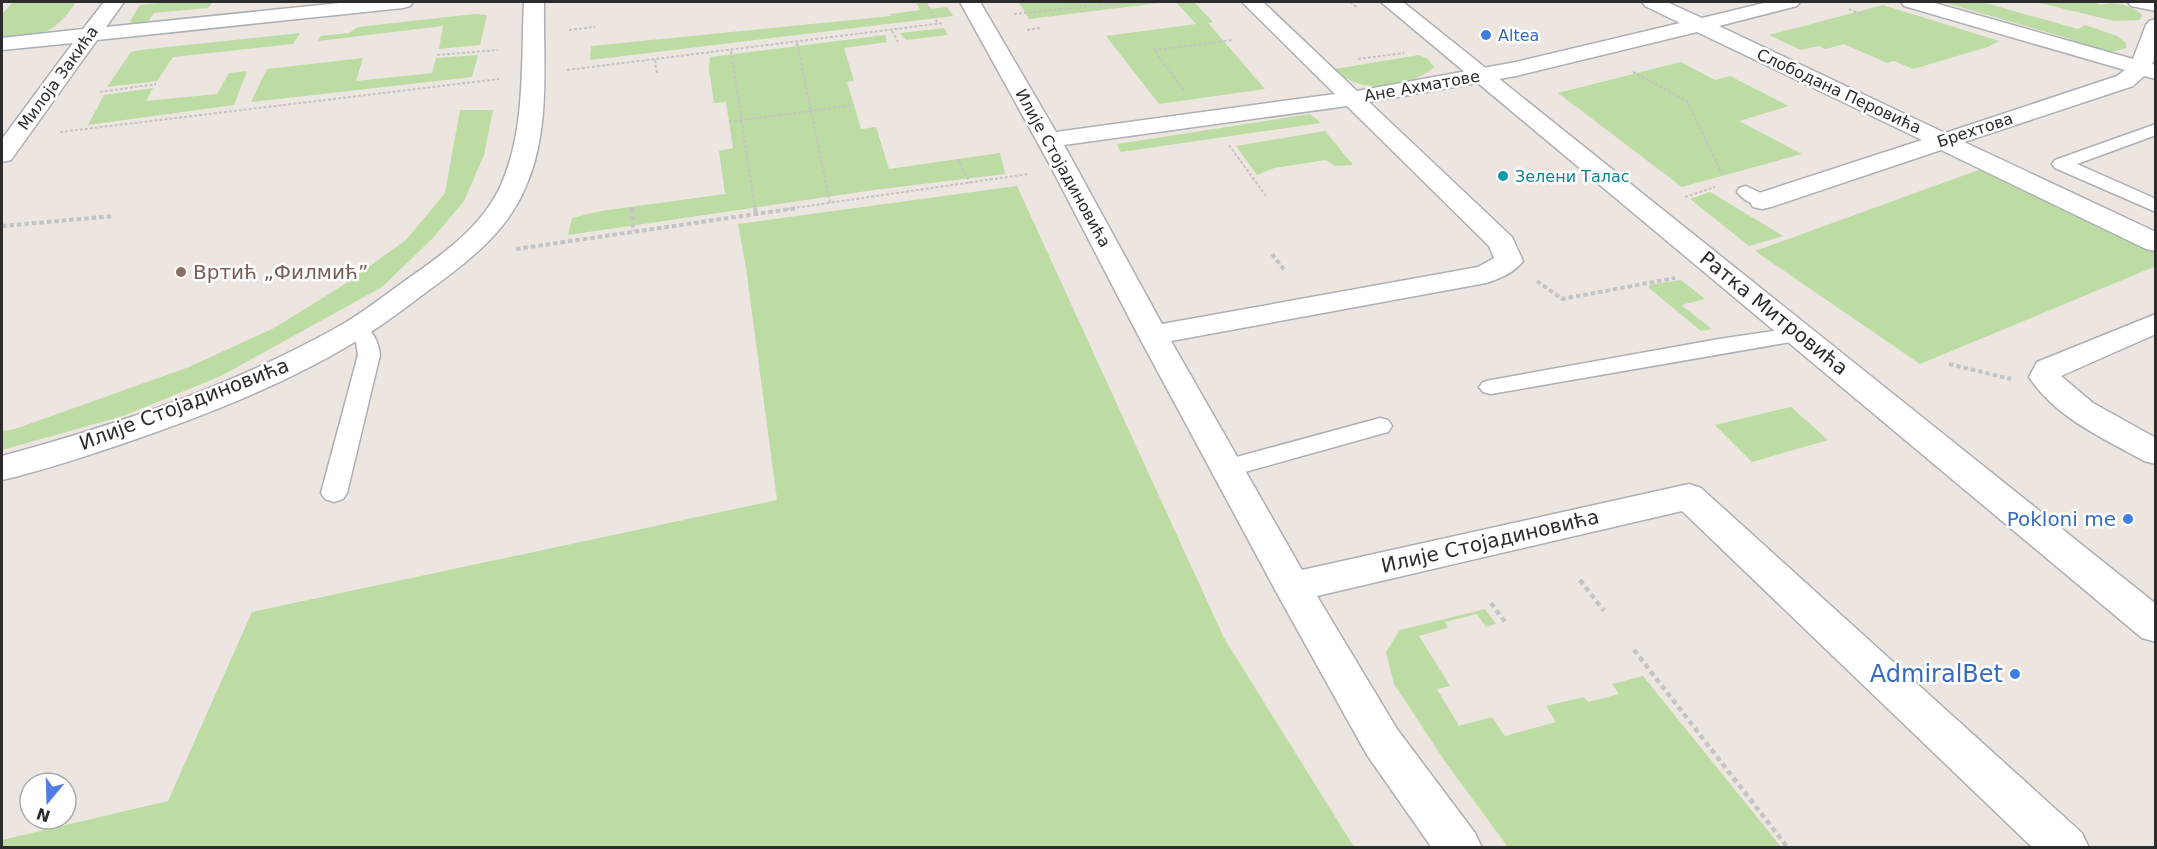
<svg xmlns="http://www.w3.org/2000/svg" width="2157" height="849" font-family="'DejaVu Sans',sans-serif">
	<style>
		.green { fill: #bcdca3 }
		.lines { fill: none; stroke-linecap: round; stroke-linejoin: round }
		.lane-casing { stroke: #acafb6; stroke-width: 3 }
		.street-casing { stroke: #acafb6; stroke-width: 3 }
		.secondary-casing { stroke: #acafb6; stroke-width: 3 }
		.path-far2 { stroke: #c4c4c4; stroke-width: 2; stroke-dasharray: 3 2; stroke-linecap: butt }
		.path-far1 { stroke: #c4c4c4; stroke-width: 4; stroke-dasharray: 4.5 3; stroke-linecap: butt }
		.path { stroke: #c4c4c4; stroke-width: 4.5; stroke-dasharray: 5 4; stroke-linecap: butt }
		.lane { fill: #fff; fill-rule: evenodd }
		.street { fill: #fff; fill-rule: evenodd }
		.secondary { fill: #fff; fill-rule: evenodd }
		.shop-dot { fill: #3f7fe0; stroke: #fff; stroke-width: 2 }
		.culture-dot { fill: #0f9aa8; stroke: #fff; stroke-width: 2 }
		.education-dot { fill: #8d6e63; stroke: #fff; stroke-width: 2 }
		.labels { text-anchor: middle; dominant-baseline: central; stroke-width: 5; stroke-linejoin: round; paint-order: stroke }
		.far-shop-label { font-size: 16px; fill: #366cbe; stroke: #fff; text-anchor: start }
		.far-street-label { font-size: 16px; fill: #2c2c2c; stroke: #fff }
		.far-culture-label { font-size: 16px; fill: #0d838f; stroke: #fff; text-anchor: start }
		.education-label { font-size: 20px; fill: #785e54; stroke: #fff; text-anchor: start }
		.street-label { font-size: 20px; fill: #2c2c2c; stroke: #fff }
		.shop-label { font-size: 20px; fill: #366cbe; stroke: #fff; text-anchor: end }
		.near-shop-label { font-size: 24px; fill: #366cbe; stroke: #fff; text-anchor: end }
	</style>
	<rect width="100%" height="100%" fill="#ece5e0"/>
	<g class="green">
		<path d="M13 2H76C53 36 41 35 2 40V14Z"/>
		<polygon points="169,2 212,3 208,8 154,13 147,23 133,24 130,21 140,5"/>
		<polygon points="916,2 926,2 929,9 947,7 953,16 590,60 591,46 891,16 890,14 920,10"/>
		<polygon points="1019,2 1167,2 1029,19"/>
		<polygon points="1176,2 1194,2 1213,22 1208,23 1265,89 1159,104 1106,36 1196,24"/>
		<path d="M1943 2H1982L2078 29 2085 25 2117 36 2126 43V48C2106 56 2085 48 2064 44L2070 39Z"/>
		<path d="M2036 2H2091L2102 5C2114 0 2133 6 2142 15L2140 20 2114 21Z"/>
		<polygon points="1883,5 1999,41 1988,47 1913,69 1894,61 1887,63 1844,44 1826,49 1818,46 1801,50 1769,35"/>
		<polygon points="474,14 487,15 480,45 439,49 443,26 318,41 321,36 349,33 358,27"/>
		<polygon points="944,28 948,35 906,40 900,33"/>
		<polygon points="300,33 293,44 173,57 157,81 107,87 131,52 140,50"/>
		<polygon points="885,35 887,42 844,48 854,81 847,82 861,129 876,127 889,169 1000,153 1005,174 874,190 568,235 572,218 601,211 725,194 719,151 733,148 726,102 714,103 709,69 710,57"/>
		<polygon points="478,55 472,77 251,102 267,69 363,58 356,81 432,73 436,58"/>
		<path d="M1419 55 1428 59 1434 67C1410 88 1358 96 1335 69Z"/>
		<polygon points="1681,62 1715,80 1730,76 1789,106 1739,121 1802,154 1682,187 1558,93"/>
		<polygon points="247,71 234,105 88,125 104,95 153,88 146,101 217,94 229,73"/>
		<polygon points="460,110 493,110 484,155 464,201 433,238 382,287 221,376 123,416 2,450 2,431 15,429 189,367 274,328 342,286 406,240 445,193"/>
		<polygon points="1310,114 1321,123 1121,152 1117,144"/>
		<polygon points="1325,131 1353,165 1335,166 1326,160 1274,168 1257,175 1236,146"/>
		<polygon points="1984,168 2155,252 2156,266 1920,364 1755,251"/>
		<polygon points="1017,186 1224,638 1354,847 2,847 2,840 168,801 252,612 777,500 746,268 738,224"/>
		<polygon points="1710,192 1783,236 1749,246 1690,199"/>
		<polygon points="1681,280 1705,299 1681,305 1712,329 1701,331 1649,288 1649,285"/>
		<polygon points="1791,407 1828,440 1752,462 1715,425"/>
		<polygon points="1485,609 1496,624 1486,627 1477,614 1445,622 1448,628 1419,636 1450,686 1437,689 1459,726 1492,717 1505,736 1556,722 1546,706 1584,697 1588,702 1619,694 1612,684 1643,676 1781,847 1508,847 1446,763 1394,684 1386,652 1400,630"/>
	</g>
	<g class="lines">
		<defs>
			<g id="lane">
				<polygon points="2156,124 2156,135 2077,164 2156,199 2156,212 2055,168 2052,164 2055,160"/>
				<path d="M1746 186 1769 197 1771 201 1769 205C1757 208 1744 201 1737 192L1739 188Z"/>
				<path d="M354 322C371 327 378 338 380 355L347 493 343 499 334 502 325 499 321 493 358 355 356 342 343 329 346 324Z"/>
				<polygon points="1800,327 1808,329 1811,334 1808,339 1491,394 1483,392 1479,387 1483,382 1491,380 1719,339"/>
				<polygon points="1380,418 1388,420 1392,426 1388,432 1227,477 1218,474 1215,468 1218,462"/>
			</g>
			<g id="street">
				<polygon points="104,2 124,2 106,27 350,2 413,2 410,6 403,8 97,40 11,160 2,162 2,139 73,43 2,50 2,38 83,29"/>
				<path d="M524 2H544C543 62 551 129 526 186 507 233 465 264 425 293 406 307 387 322 366 335 290 383 204 416 119 445 80 458 41 471 2 480V456C119 424 236 385 343 324 365 311 385 295 406 280 442 255 482 227 501 185 526 129 521 62 524 2Z"/>
				<path d="M960 2H980L1056 132 1335 94 1242 2H1263L1357 91 1516 62 1680 23 1645 6 1642 2H1667L1702 18 1768 2H1800L1797 6 1719 26 1945 133 2117 76 2125 70 1904 6 1901 2H1931L2133 59 2146 25 2149 21 2156 19V56L2152 64 2156 65V79L2144 76 2133 86 1964 142 2156 232V251L2146 249 1941 150 1771 207 1762 209 1753 207 1749 201 1753 195 1922 140 1697 32 1516 76 1369 102 1512 237 1523 261C1515 272 1499 279 1486 283L1171 341 1302 570 1689 484 1701 488 2082 833 2089 848H2033L1682 511 1317 596 1397 729 1475 833 1482 848H1432L1367 755 1279 597 1138 335 1051 167ZM1347 106 1489 246 1494 258 1478 267 1162 324 1064 145Z"/>
				<polygon points="2128,2 2156,2 2156,11 2131,6"/>
				<path d="M2156 314V334L2061 376 2093 403 2156 438V464L2144 461C2103 438 2056 418 2029 377L2037 362Z"/>
			</g>
			<polygon id="secondary" points="1381,2 1403,2 2156,604 2156,642 2142,638"/>
		</defs>
		<use href="#lane" class="lane-casing"/>
		<use href="#street" class="street-casing"/>
		<use href="#secondary" class="secondary-casing"/>
		<g class="path-far2">
			<polyline points="926,2 938,24"/>
			<polyline points="1142,2 1144,4"/>
			<polyline points="1350,2 1358,8"/>
			<polyline points="1849,9 1865,16"/>
			<polyline points="1014,14 1130,2"/>
			<polyline points="569,30 595,27"/>
			<polyline points="1027,30 1040,28"/>
			<polyline points="892,31 898,42"/>
			<polyline points="797,43 830,203"/>
			<polyline points="731,51 755,209"/>
			<polyline points="437,55 498,50"/>
			<polyline points="1358,59 1404,53"/>
			<polyline points="655,60 657,75"/>
			<polyline points="567,70 944,23"/>
			<polyline points="1633,72 1687,101 1722,174"/>
			<polyline points="1184,90 1154,50 1233,40"/>
			<polyline points="100,92 156,84"/>
			<polyline points="729,122 854,105"/>
			<polyline points="60,132 499,79"/>
			<polyline points="1229,145 1266,196"/>
			<polyline points="958,159 970,183"/>
			<polyline points="1685,197 1715,187"/>
			<polyline points="632,207 632,209"/>
			<polyline points="787,209 1028,174"/>
		</g>
		<g class="path-far1">
			<polyline points="632,208 633,231"/>
			<polyline points="755,208 756,213"/>
			<polyline points="2,226 114,216"/>
			<polyline points="516,249 797,208"/>
			<polyline points="1272,254 1285,271"/>
			<polyline points="1537,281 1562,299 1675,278"/>
			<polyline points="1949,364 2011,379"/>
		</g>
		<g class="path">
			<polyline points="1580,580 1604,611"/>
			<polyline points="1491,603 1505,622"/>
			<polyline points="1634,650 1788,848"/>
		</g>
		<use href="#lane" class="lane"/>
		<use href="#street" class="street"/>
		<use href="#secondary" class="secondary"/>
	</g>
	<g class="shop-dot">
		<circle cx="1486" cy="35" r="6"/>
		<circle cx="2128" cy="519" r="6"/>
		<circle cx="2015" cy="674" r="6"/>
	</g>
	<circle class="culture-dot" cx="1503" cy="176" r="6"/>
	<circle class="education-dot" cx="181" cy="272" r="6"/>
	<g class="labels">
		<g class="far-shop-label">
			<text x="1498" y="35">Altea</text>
		</g>
		<g class="far-street-label">
			<text transform="translate(58 78) rotate(-54)">Милоја Закића</text>
			<text transform="translate(1422 86) rotate(-10)">Ане Ахматове</text>
			<text transform="translate(1839 91) rotate(25)">Слободана Перовића</text>
			<text transform="translate(1975 130) rotate(-18)">Брехтова</text>
			<text transform="translate(1063 168) rotate(61)">Илије Стојадиновића</text>
		</g>
		<g class="far-culture-label">
			<text x="1515" y="176">Зелени Талас</text>
		</g>
		<g class="education-label">
			<text x="193" y="272">Вртић „Филмић”</text>
		</g>
		<g class="street-label">
			<text transform="translate(1774 313) rotate(39)">Ратка Митровића</text>
			<text transform="translate(184 404) rotate(-21)">Илије Стојадиновића</text>
			<text transform="translate(1490 541) rotate(-13)">Илије Стојадиновића</text>
		</g>
		<g class="shop-label">
			<text x="2116" y="519">Pokloni me</text>
		</g>
		<g class="near-shop-label">
			<text x="2003" y="674">AdmiralBet</text>
		</g>
	</g>
	<rect width="2157" height="849" fill="none" stroke="#2c2c2c" stroke-width="6"/>
	<g transform="translate(48 801) rotate(199)"><circle r="28" fill="#ffffff" stroke="#ababab" stroke-width="1.5"/>
	<path d="M0-4.5L10 22L0 15L-10 22Z" fill="#537ce5"/>
	<text y="-9" font-size="16" font-weight="bold" text-anchor="middle" fill="#2c2c2c">N</text>
	</g>
</svg>
